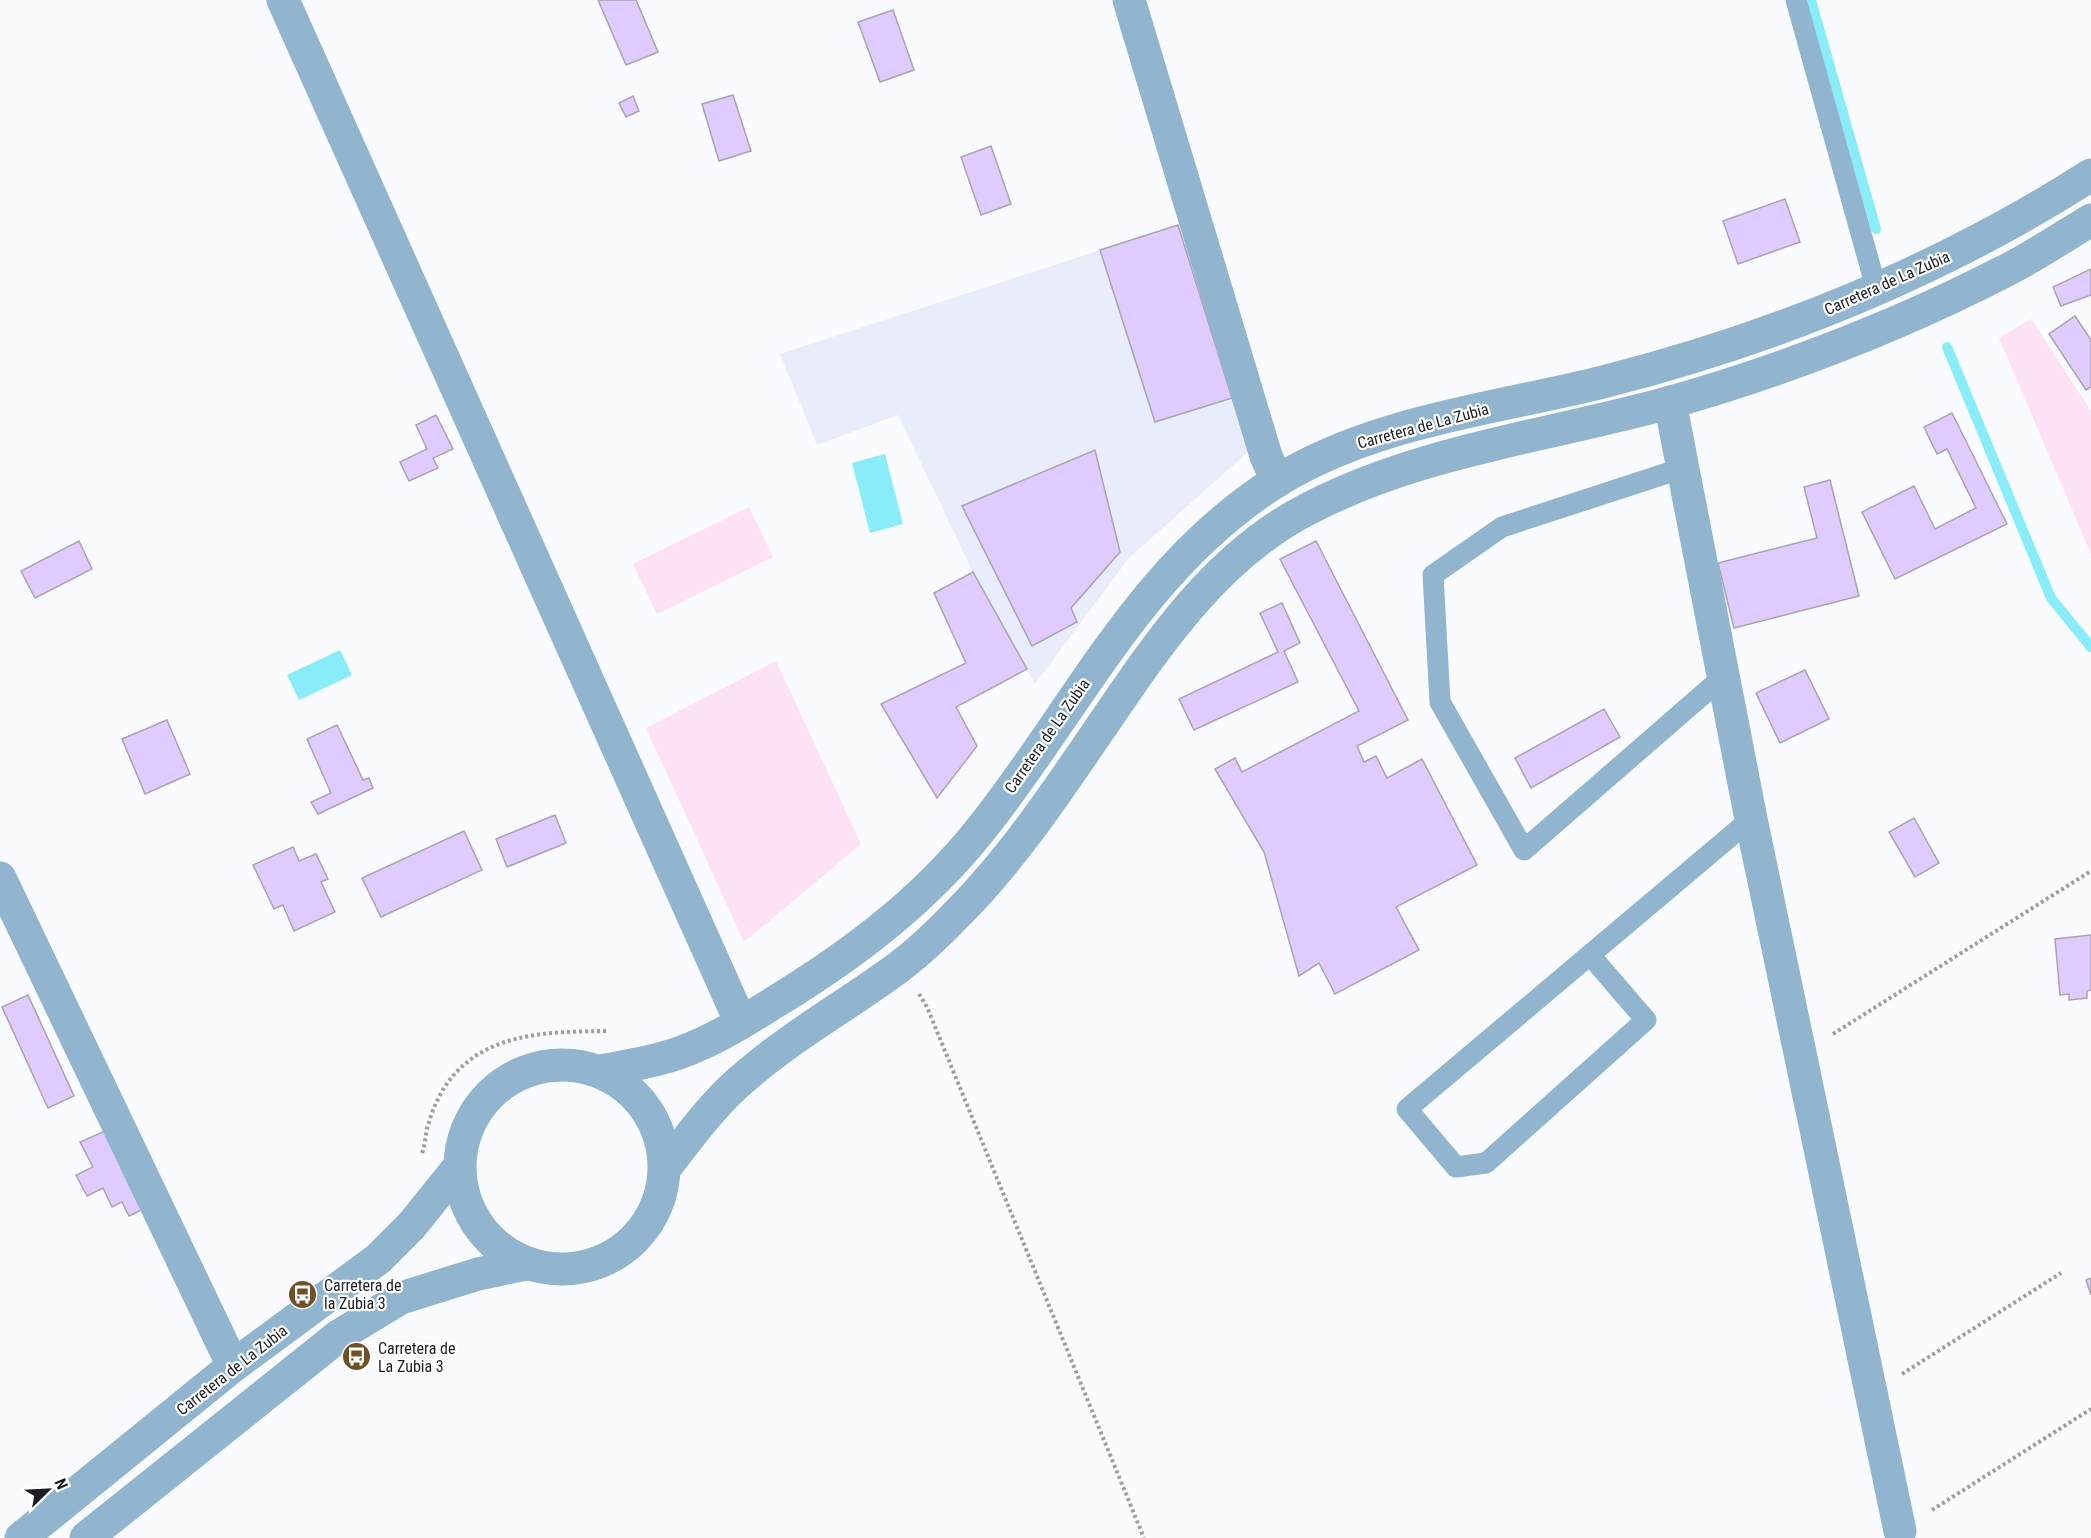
<svg xmlns="http://www.w3.org/2000/svg" width="2091" height="1538" font-family="'Roboto Condensed',sans-serif">
	<style>
		.built { fill: #e9edfb }
		.green { fill: #fde1f5 }
		.water { fill: #88ecf9 }
		.lines { fill: none; stroke-linecap: round; stroke-linejoin: round }
		.stream { stroke: #88ecf9; stroke-width: 10 }
		.building { fill: #dfcbfd; stroke: #aaa4b2; stroke-width: 1.5 }
		.path { stroke: #9c9ea2; stroke-width: 4; stroke-dasharray: 3 3; stroke-linecap: butt }
		.service { stroke: #91b5cf; stroke-width: 21 }
		.minor { stroke: #91b5cf; stroke-width: 33 }
		.tertiary { stroke: #91b5cf; stroke-width: 33 }
		.labels { text-anchor: middle; dominant-baseline: central; stroke-width: 4.5; stroke-linejoin: round; paint-order: stroke }
		.street-label { font-size: 16px; fill: #1b1d22; stroke: #fff }
		.poi-label { font-size: 16px; fill: #1b1d22; stroke: #fff; text-anchor: start }
	</style>
	<rect width="100%" height="100%" fill="#f9fbfe"/>
	<polygon class="built" points="1178,225 1249,451 1129,558 1035,684 973,572 898,415 817,445 780,354"/>
	<g class="green">
		<polygon points="2031,319 2091,411 2091,554 1999,338"/>
		<polygon points="749,507 773,557 657,614 633,564"/>
		<polygon points="776,661 861,844 744,942 646,728"/>
	</g>
	<g class="water">
		<polygon points="885,454 903,524 870,533 852,463"/>
		<polygon points="340,650 352,675 299,700 287,675"/>
	</g>
	<g class="lines">
		<g class="stream">
			<polyline points="1811,0 1876,229"/>
			<polyline points="1947,347 2051,598 2091,647"/>
		</g>
	</g>
	<g class="building">
		<polygon points="598,0 636,0 658,52 626,65"/>
		<polygon points="893,10 914,70 880,82 858,22"/>
		<polygon points="733,95 751,151 719,161 702,104"/>
		<polygon points="633,96 639,111 626,117 619,103"/>
		<polygon points="991,146 1011,204 981,215 961,157"/>
		<polygon points="1785,199 1800,242 1738,264 1723,221"/>
		<polygon points="1178,225 1232,398 1155,422 1100,250"/>
		<polygon points="2091,269 2091,295 2061,306 2053,287"/>
		<polygon points="2075,316 2091,340 2091,387 2086,390 2049,334"/>
		<polygon points="1952,413 2007,524 1895,579 1862,512 1914,486 1935,529 1976,508 1947,449 1937,454 1924,427"/>
		<polygon points="436,415 453,449 433,458 438,468 409,481 400,462 427,449 416,425"/>
		<polygon points="1095,450 1120,552 1071,608 1077,622 1032,646 962,506"/>
		<polygon points="1830,480 1859,596 1734,628 1718,563 1817,538 1804,487"/>
		<polygon points="79,541 92,569 35,598 21,571"/>
		<polygon points="1316,541 1408,720 1357,746 1364,762 1376,756 1387,778 1422,759 1477,865 1396,907 1419,950 1335,994 1319,963 1299,976 1264,852 1215,769 1235,758 1242,772 1359,711 1280,559"/>
		<polygon points="973,572 1027,669 956,707 977,746 937,798 881,704 966,663 934,593"/>
		<polygon points="1282,603 1300,643 1284,651 1298,682 1194,730 1179,699 1278,652 1260,613"/>
		<polygon points="1805,670 1829,719 1780,743 1756,693"/>
		<polygon points="1604,709 1620,737 1531,788 1515,758"/>
		<polygon points="167,720 190,774 145,794 122,739"/>
		<polygon points="337,725 363,780 369,778 373,788 318,814 311,802 331,793 307,739"/>
		<polygon points="555,815 566,843 507,867 496,839"/>
		<polygon points="1914,818 1939,863 1915,877 1889,832"/>
		<polygon points="464,831 482,870 381,917 362,878"/>
		<polygon points="293,847 299,861 316,854 328,879 321,882 335,912 294,931 283,905 274,909 253,865"/>
		<polygon points="2091,935 2091,990 2087,991 2087,998 2069,1000 2069,994 2060,995 2055,939"/>
		<polygon points="28,995 74,1096 48,1108 2,1007"/>
		<polygon points="105,1131 142,1210 129,1216 122,1202 112,1207 103,1188 87,1196 76,1175 93,1167 80,1142"/>
		<polygon points="2091,1278 2091,1295 2086,1280"/>
	</g>
	<g class="lines">
		<g class="path">
			<polyline points="919,994 927,1007 1144,1538"/>
			<polyline points="1833,1034 2091,871"/>
			<path d="M422 1153C426 1143 425 1132 429 1122 432 1111 438 1098 444 1088 481 1031 548 1032 607 1031"/>
			<polyline points="1902,1374 2061,1273"/>
			<polyline points="1932,1510 2091,1409"/>
		</g>
		<g class="service">
			<polyline points="1796,0 1877,291"/>
			<polyline points="1683,468 1502,527 1433,575 1440,702 1524,850 1723,677"/>
			<polyline points="1590,955 1646,1020 1486,1163 1456,1167 1407,1109 1751,819"/>
		</g>
		<g class="minor">
			<polyline points="283,0 741,1023"/>
			<polyline points="1129,0 1266,456 1277,481"/>
			<polyline points="1670,402 1751,819 1900,1531"/>
			<polyline points="0,878 233,1366"/>
		</g>
		<g class="tertiary">
			<circle cx="562" cy="1167" r="102"/>
			<path d="M600 1071C627 1066 654 1062 679 1053 713 1041 745 1021 775 1002 852 955 924 901 981 829 1077 709 1141 566 1277 481 1374 421 1495 409 1603 382 1776 338 1941 271 2091 175"/>
			<path d="M665 1168C690 1136 715 1101 747 1075 795 1034 849 1004 899 967 920 951 940 932 958 913 1012 859 1056 793 1099 730 1153 651 1209 565 1295 516 1409 452 1544 437 1668 403 1784 370 1900 325 2007 270 2036 255 2063 237 2091 220"/>
			<polyline points="21,1538 233,1366 378,1259 412,1225 458,1168"/>
			<polyline points="86,1538 340,1335 401,1298 478,1274 526,1264"/>
		</g>
	</g>
	<defs>
		<symbol id="bus-disc" viewBox="-11 -11 22 22"><circle r="9.5" fill="#705127" stroke="#fff"/><path d="M-5-6H5V4H4V6H2V4H-2V6H-4V4H-5ZM-3.5-4V0h7V-4ZM-3.5 1.2v1.5H-2V1.2ZM2 1.2v1.5H3.5V1.2Z" fill="#fff"/></symbol>
	</defs>
	<g fill-rule="evenodd">
		<use href="#bus-disc" x="286" y="1278" width="33" height="33"/>
		<use href="#bus-disc" x="340" y="1340" width="33" height="33"/>
	</g>
	<g class="labels">
		<g class="street-label">
			<text transform="translate(1887 283) rotate(-24)">Carretera de La Zubia</text>
			<text transform="translate(1423 426) rotate(-15)">Carretera de La Zubia</text>
			<text transform="translate(1047 736) rotate(-55)">Carretera de La Zubia</text>
			<text transform="translate(232 1370) rotate(-38)">Carretera de La Zubia</text>
		</g>
		<g class="poi-label">
			<text x="324" y="1285">Carretera de<tspan x="324" dy="18">la Zubia 3</tspan></text>
			<text x="378" y="1348">Carretera de<tspan x="378" dy="18">La Zubia 3</tspan></text>
		</g>
	</g>
	<g transform="translate(48 1490) rotate(66)" stroke="#ffffff" stroke-width="4.5" paint-order="stroke">
	<path d="M0-4.5L10 22L0 15L-10 22Z" fill="#1b1d22"/>
	<text y="-9" font-size="16" font-weight="bold" text-anchor="middle" fill="#1b1d22">N</text>
	</g>
</svg>
